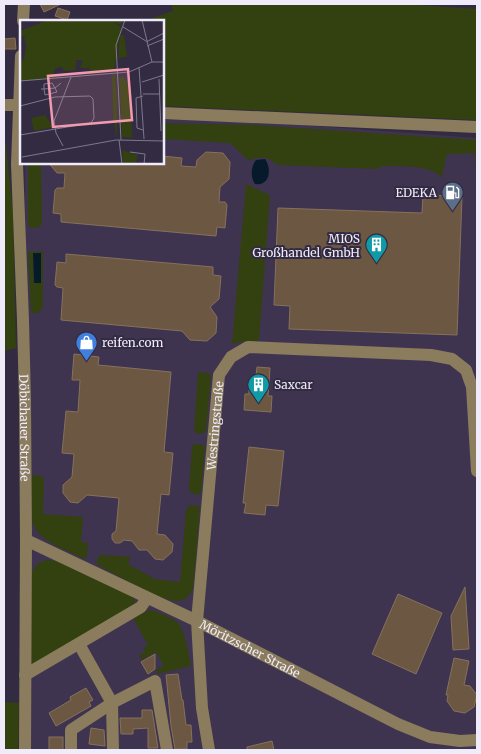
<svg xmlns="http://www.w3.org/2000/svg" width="481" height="754" font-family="Merriweather,serif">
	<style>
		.built { fill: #3f3450 }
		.green { fill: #33400f; fill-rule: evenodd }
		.water { fill: #061a2b }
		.building { fill: #6b5742; stroke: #86715b }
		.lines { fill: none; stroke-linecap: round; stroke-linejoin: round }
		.minor { stroke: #8a7c5c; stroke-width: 12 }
		.labels { text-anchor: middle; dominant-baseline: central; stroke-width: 4; stroke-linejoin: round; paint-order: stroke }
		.poi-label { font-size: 12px; fill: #efebfa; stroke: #332b42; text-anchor: end }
		.street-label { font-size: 12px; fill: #efebfa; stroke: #332b42 }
		.inset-road { fill: none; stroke: #7e788c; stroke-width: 1 }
		.view { fill: #f29ab0; fill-opacity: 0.15; stroke: #f29ab0; stroke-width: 2.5 }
		.inset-edge { fill: none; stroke: #efebfa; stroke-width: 2.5 }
	</style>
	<rect width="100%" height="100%" fill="#332b42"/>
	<polygon class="built" points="203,119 234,120 477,138 477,750 24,750 26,351 25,163 162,162 163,120"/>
	<g class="green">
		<polygon points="171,4 402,4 477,9 477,120 163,106 162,21 144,21 173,11"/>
		<path d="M163 123 253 125 477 140V177H476L475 153 447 154 442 177C427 164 403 167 383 166L377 169 277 165C266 156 262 157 248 160L230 143 163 139Z"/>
		<polygon points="4,140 6,145 13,212 16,348 4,351"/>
		<path d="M28 163H41L42 223C38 229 34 230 28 225Z"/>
		<polygon points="246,184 270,195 259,341 247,341 232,344"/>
		<path d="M43 251V307C40 312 36 316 31 311L28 252ZM33 253H41V283H34Z"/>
		<polygon points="198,372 209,373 211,376 206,431 202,434 196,433 194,429"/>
		<path d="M194 444C199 443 202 444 205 447L201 493 198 495 190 492 189 489 192 447Z"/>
		<path d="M33 475 42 476 44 478 43 514 83 517 81 542 88 543 87 557 84 559C69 551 38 541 33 524 30 511 32 493 31 480Z"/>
		<path d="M193 505 200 507 193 589C190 595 186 600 179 601 163 603 114 573 97 565V560L99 556 103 555 131 557 128 564 155 579 180 582 186 510 189 506Z"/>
		<path d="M49 560 56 561 135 598V603L133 607 34 664 31 661V576C34 566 38 561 49 560Z"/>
		<path d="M148 610C156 611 172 617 178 623 185 631 189 655 191 666L157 674 156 670 162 667 163 665 156 652 142 660 139 655 145 652 143 648 148 645 133 618Z"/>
		<polygon points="4,702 19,703 18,750 4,750"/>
	</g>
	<g class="water">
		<path d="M265 159C272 168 270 187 255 184 250 177 251 166 256 160Z"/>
		<polygon points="33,253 41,253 41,283 34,283"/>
	</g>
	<g class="building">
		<polygon points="40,4 61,4 44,12"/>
		<polygon points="58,8 70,12 67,20 55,16"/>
		<polygon points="15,38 16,49 4,49 4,39"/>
		<polygon points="206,152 223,153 230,162 229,179 220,187 219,202 225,202 227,205 225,228 217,227 216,236 61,222 61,214 53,213 55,190 57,188 64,188 65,173 57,173 48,162 162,162 162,156 182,158 181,166 196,167 197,160"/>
		<polygon points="423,195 462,196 457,335 289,329 290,306 274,305 278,208 422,213"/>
		<polygon points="66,254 213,267 213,275 221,276 219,299 210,307 217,317 216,333 207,341 190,340 182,331 61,320 63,288 57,287 55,285 57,262 66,263"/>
		<polygon points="74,354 99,357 98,365 171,372 164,452 173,453 169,495 161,494 157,534 165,535 173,544 172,552 163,560 155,559 147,550 139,550 132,541 124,540 120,543 115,543 112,539 112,534 116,531 119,498 87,495 78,503 70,502 63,493 63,485 72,477 74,454 62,453 66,411 78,412 80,380 72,380"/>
		<polygon points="257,367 270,368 268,396 272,396 271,412 244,410 245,394 249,394 249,390 255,384"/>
		<polygon points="249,447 284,451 278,506 266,505 265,515 244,513 246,503 243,503"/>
		<polygon points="465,587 469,649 453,650 451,616"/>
		<polygon points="398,594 442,613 416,674 372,654"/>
		<polygon points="155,654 155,669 148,674 141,662"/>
		<polygon points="454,658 469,661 464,685 470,686 477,695 474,707 465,713 454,711 447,701 448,695 446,695"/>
		<polygon points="178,674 182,700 183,700 186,725 191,725 192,742 187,742 187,749 175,749 171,726 166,675"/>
		<polygon points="86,688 93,700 89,702 91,706 56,726 49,713 71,700 70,697"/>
		<polygon points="142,710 152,710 158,748 148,748 148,728 133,729 133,734 121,734 120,718 142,718"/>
		<polygon points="91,728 104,730 105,746 89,744"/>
		<rect x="49" y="737" width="14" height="13"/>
		<polygon points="272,741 274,750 247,750 247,747"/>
	</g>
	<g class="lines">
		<g class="minor">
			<polyline points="23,21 24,4"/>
			<path id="s1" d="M21 56 17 164 23 320 25 401 26 540 25 750"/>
			<polyline points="4,105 21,105"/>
			<polyline points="162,113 477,127"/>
			<path id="s2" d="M26 540 197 621 398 724 430 737 460 741 477 740"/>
			<polyline points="79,644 112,703 113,750"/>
			<polyline points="25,675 141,607 147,598"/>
			<polyline points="71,750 71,730 112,703 155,681 167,750"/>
			<path id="s3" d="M209 750 202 708 197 621 219 375 231 357 248 347 431 355 452 359 466 370 472 387 477 471"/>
		</g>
	</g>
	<defs>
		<symbol id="fuel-pin" viewBox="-11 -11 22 30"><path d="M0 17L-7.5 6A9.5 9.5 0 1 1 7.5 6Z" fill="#5c6f8a" stroke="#332b42"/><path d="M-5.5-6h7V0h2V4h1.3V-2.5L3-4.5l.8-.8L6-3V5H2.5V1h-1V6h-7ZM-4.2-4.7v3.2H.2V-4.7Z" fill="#fff"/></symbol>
		<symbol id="building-pin" viewBox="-11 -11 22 30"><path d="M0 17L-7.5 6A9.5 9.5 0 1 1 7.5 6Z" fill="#0f9aa8" stroke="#332b42"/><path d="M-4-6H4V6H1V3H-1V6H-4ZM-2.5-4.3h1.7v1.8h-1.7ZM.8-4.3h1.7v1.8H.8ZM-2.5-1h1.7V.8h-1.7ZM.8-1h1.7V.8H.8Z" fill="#fff"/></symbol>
		<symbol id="shop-pin" viewBox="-11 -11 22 30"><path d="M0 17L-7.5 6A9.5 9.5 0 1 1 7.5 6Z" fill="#3f7fe0" stroke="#332b42"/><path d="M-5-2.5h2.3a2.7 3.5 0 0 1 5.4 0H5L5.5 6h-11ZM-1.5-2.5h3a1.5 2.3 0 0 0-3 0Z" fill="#fff"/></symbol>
	</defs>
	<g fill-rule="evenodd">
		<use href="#fuel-pin" x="440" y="180" width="25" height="34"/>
		<use href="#building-pin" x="364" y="232" width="25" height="34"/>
		<use href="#shop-pin" x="74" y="330" width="25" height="34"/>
		<use href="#building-pin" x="246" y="372" width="25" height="34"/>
	</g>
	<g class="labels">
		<g class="poi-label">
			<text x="437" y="192">EDEKA</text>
			<text x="360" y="238">MIOS<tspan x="360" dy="14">Großhandel GmbH</tspan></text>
			<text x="102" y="342" text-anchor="start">reifen.com</text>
			<text x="274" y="384" text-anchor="start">Saxcar</text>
		</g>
		<g class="street-label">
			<text stroke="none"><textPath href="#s3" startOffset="326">Westringstraße</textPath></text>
			<text stroke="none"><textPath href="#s1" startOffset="372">Döbichauer Straße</textPath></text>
			<text stroke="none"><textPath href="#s2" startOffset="249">Möritzscher Straße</textPath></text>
		</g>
	</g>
	<g transform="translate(20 20)">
		<rect width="144" height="144" fill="#332b42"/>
		<path d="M28 0H104L101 5 91 1 101 7 94 50 71 54 69 48H60L63 40H54L57 41 55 50 44 51 41 46 34 50V58L0 61V43L4 39 6 26 4 17 7 15 0 17V11ZM100 15H104L107 37 98 38ZM99 53 100 58 103 56 110 67 112 118 102 117ZM95 54 97 77V118L93 98 92 55ZM25 95 33 107 14 111 11 98ZM102 130 118 135 115 144H103Z" fill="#33400f"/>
		<path class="inset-road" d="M122 0 132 42M103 7 126 21M126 22 144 13M127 26 144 19M119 47 124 119M139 59 141 111M0 61 109 52 132 42H144M122 62 144 55M21 69H24L35 68 37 72 25 75 24 69V64L32 63 35 68 41 63M123 74H140M123 76 116 78 117 108 123 110M0 86 35 77 70 76 73 79 74 98 71 103 0 115M99 120 102 144M101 120 96 25 105 0M43 126 36 113 34 101 51 57M110 132 125 134 124 144M2 137 96 120 144 121"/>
		<path class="view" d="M108 49 112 100 33 107 28 56Z"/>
		<rect width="144" height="144" class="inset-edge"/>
	</g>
	<rect width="481" height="754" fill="none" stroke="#efebfa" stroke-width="10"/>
</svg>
